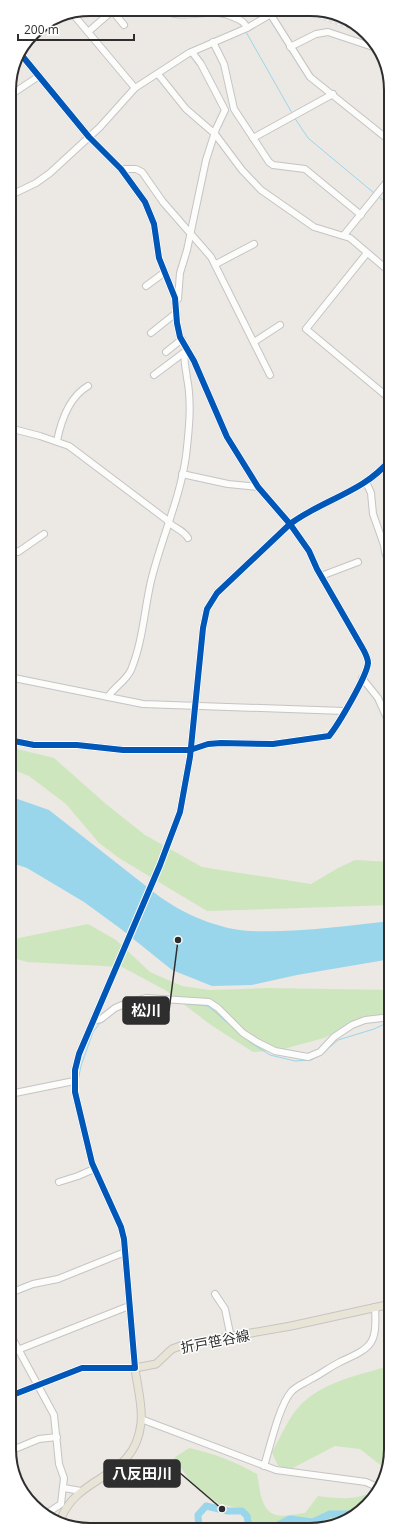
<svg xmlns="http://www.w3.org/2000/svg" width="400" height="1539" font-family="'Open Sans','Noto Sans JP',sans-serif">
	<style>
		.green { fill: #cee6be }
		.water { fill: #99d6ec }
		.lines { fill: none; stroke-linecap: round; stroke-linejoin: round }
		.stream { stroke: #99d6ec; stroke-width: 1 }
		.river { stroke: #99d6ec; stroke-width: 7 }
		.minor-casing { stroke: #c5c4c5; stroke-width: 8 }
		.major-casing { stroke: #c6c5c4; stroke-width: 9 }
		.minor { stroke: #fcfcfb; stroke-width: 6 }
		.major { stroke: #e8e4d6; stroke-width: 7 }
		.rail-casing { stroke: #dfdfe1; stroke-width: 2.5 }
		.rail { stroke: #fff; stroke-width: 1; stroke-dasharray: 3; stroke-linecap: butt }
		.cycleway-casing { stroke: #fff; stroke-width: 8 }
		.cycleway { stroke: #0057b8; stroke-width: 6 }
		.labels { text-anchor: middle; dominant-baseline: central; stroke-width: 3; stroke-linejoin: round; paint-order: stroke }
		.street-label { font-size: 14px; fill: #2e2e2e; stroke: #fff }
		.rim { fill: none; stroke: #2e2e2e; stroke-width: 2 }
		.leader { fill: none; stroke: #2e2e2e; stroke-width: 1.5 }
		.callout-dot { fill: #2e2e2e; stroke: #fff; stroke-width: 1.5 }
		.callout { fill: #2e2e2e; stroke: #2e2e2e; stroke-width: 1.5 }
		.callout-label { font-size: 15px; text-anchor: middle; font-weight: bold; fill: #fff }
	</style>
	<rect width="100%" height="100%" fill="#ece8e4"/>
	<g class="green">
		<polygon points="9,747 54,758 106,804 145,835 202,867 311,884 338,868 355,860 391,862 391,905 207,911 119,858 99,843 66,804 29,776 9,768"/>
		<polygon points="88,924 116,940 150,972 182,986 210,990 267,988 391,990 391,1021 365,1018 324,1038 280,1050 253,1052 211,1025 165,990 122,967 27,962 10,957 10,943 19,938"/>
		<path d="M391 1362V1454L383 1472V1467L360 1449 335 1446 291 1469 278 1466 272 1452C279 1440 285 1426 293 1414 314 1384 353 1377 385 1367Z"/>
		<path d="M189 1448C213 1453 236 1462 257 1474 260 1487 260 1511 276 1515 284 1517 297 1514 305 1513L318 1496C339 1499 358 1501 377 1489 375 1493 373 1499 371 1503 344 1537 289 1529 250 1529L244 1509 219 1504 193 1485 174 1458Z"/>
	</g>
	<path class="water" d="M9 796 49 810 160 897C186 915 218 929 250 931 297 933 344 926 391 921V959L297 975 252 985 212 986 172 970 121 929 84 902 27 868 9 862Z"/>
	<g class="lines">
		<g class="stream">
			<polyline points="246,32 292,113"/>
			<polyline points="294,117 308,138 374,193"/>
			<polyline points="378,196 390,206"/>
			<polyline points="188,1004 208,1006 251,1043 270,1055 295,1061 311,1060 322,1054 338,1040 374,1029 391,1021"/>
			<polyline points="78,1081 81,1066 93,1032 101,1022"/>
		</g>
		<g class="river">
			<polyline points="199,1529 198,1515 206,1506 228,1511 242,1511 247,1516 249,1527 252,1529"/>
			<polyline points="270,1529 290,1519 313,1522 330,1514 357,1514"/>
		</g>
		<defs>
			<g id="minor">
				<path d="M162 9C182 23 210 5 233 17 240 20 244 21 247 28"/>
				<polyline points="72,13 135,88"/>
				<polyline points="271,15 310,77 390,141"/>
				<polyline points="88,32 111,12 115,14 124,25"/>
				<polyline points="213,42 224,64 234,109 269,162 273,165 305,169 361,215"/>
				<polyline points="290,47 316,34 328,32 376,48"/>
				<polyline points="158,74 186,109 215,134 242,170 261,190 314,227 350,238 390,272"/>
				<polyline points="9,96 39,76"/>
				<polyline points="253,138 333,94"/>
				<polyline points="121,169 136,169 142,172 163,202 211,257 270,375"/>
				<polyline points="9,196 36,183 50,173 100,127 135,88 189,53 247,28 278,10"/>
				<polyline points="344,235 390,178"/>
				<polyline points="367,253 306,329 390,399"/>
				<polyline points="216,264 254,244"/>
				<polyline points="146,286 165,272"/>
				<polyline points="175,302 178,299 180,273 187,250 206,160 216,129 225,110 201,64 192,52"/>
				<polyline points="151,333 176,313"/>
				<polyline points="254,342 280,325"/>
				<polyline points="166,352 182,339"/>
				<polyline points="154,375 186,351"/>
				<path d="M9 428 40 436 69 446 167 520C172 528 183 529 188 538"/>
				<path d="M57 441C61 421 69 397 88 386"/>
				<polyline points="182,474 228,484 258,487"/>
				<polyline points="366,482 371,493 373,514 384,545 385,552 390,565"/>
				<polyline points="9,546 18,552 44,534"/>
				<polyline points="321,576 358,562"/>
				<polyline points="9,677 143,704 344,711"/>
				<polyline points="362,678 378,698 391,727"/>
				<path d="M108 697C114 687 126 681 131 670 143 641 144 611 151 581 161 539 180 499 186 456 189 430 192 403 187 378 186 368 182 357 187 348"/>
				<path d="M9 740 34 745H77L123 750H190L208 744 221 743 273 744 329 736C338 725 367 676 368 663 368 658 365 653 363 649L317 569 309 551 290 524 258 487 227 437 194 361 180 337 177 323 175 298 159 258 154 224 145 202 121 169 89 137 19 52"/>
				<polyline points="93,1021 101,1019 115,1008 127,1003 146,998 209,1002 218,1008 243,1033 257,1042 275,1051 308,1057 320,1052 334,1037 352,1025 365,1020 391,1017"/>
				<polyline points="10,1094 74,1081"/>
				<polyline points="59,1182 78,1176 94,1169"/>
				<polyline points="10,1293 33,1284 58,1279 125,1252"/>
				<polyline points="215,1294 225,1309 231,1338"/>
				<polyline points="10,1334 54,1415 59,1464 64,1478 61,1504 46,1514"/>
				<polyline points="10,1353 129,1306"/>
				<path d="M10 1396 82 1368H135L124 1239 121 1227 92 1163 75 1092V1070L79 1054 160 865 180 812 190 757 203 628 207 609 217 593 290 524C322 500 364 492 390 460"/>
				<polyline points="141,1419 276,1470 366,1482 377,1487"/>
				<polyline points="10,1451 39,1439 57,1437"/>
				<path d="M264 1466C270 1447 279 1406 291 1392 296 1386 305 1383 311 1379 321 1374 330 1367 340 1362 373 1347 377 1344 375 1307"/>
				<polyline points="64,1488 81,1491"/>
			</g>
			<path id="major" d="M60 1521C77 1473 135 1481 141 1423 143 1405 137 1386 135 1368L156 1364 172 1349 183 1345 291 1326 391 1304"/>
		</defs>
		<use href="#minor" class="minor-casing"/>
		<use href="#major" class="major-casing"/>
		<use href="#minor" class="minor"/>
		<use href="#major" class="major"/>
		<defs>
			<polyline id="rail" points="298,10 368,35"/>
		</defs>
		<use href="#rail" class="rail-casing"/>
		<use href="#rail" class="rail"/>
		<defs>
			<g id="cycleway">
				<path d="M9 740 34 745H77L123 750H190L208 744 221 743 273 744 329 736C338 725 367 676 368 663 368 658 365 653 363 649L317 569 309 551 290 524 258 487 227 437 194 361 180 337 177 323 175 298 159 258 154 224 145 202 121 169 89 137 19 52"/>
				<path d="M10 1396 82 1368H135L124 1239 121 1227 92 1163 75 1092V1070L79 1054 160 865 180 812 190 757 203 628 207 609 217 593 290 524C322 500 364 492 390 460"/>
			</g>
		</defs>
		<use href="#cycleway" class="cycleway-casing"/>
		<use href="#cycleway" class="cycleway"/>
	</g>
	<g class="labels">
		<g class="street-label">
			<text transform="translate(215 1341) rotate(-11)">折戸笹谷線</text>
		</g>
	</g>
	<path d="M0 0H400V1539H0ZM90 16H310A74 74 0 0 1 384 90V1449A74 74 0 0 1 310 1523H90A74 74 0 0 1 16 1449V90A74 74 0 0 1 90 16Z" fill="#fff" fill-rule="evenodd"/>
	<path class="rim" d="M90 16H310A74 74 0 0 1 384 90V1449A74 74 0 0 1 310 1523H90A74 74 0 0 1 16 1449V90A74 74 0 0 1 90 16Z"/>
	<path class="leader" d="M178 940L169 1011M222 1509L180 1473"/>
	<g class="callout-dot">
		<circle cx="178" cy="940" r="4"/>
		<circle cx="222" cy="1509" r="4"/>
	</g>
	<g class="callout">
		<rect x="123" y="997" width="46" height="27" rx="4"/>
		<rect x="104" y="1460" width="76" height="27" rx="4"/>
	</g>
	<g class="callout-label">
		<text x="146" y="1016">松川</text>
		<text x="142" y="1479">八反田川</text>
	</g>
	<path d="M18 34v6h116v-6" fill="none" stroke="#2e2e2e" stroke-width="2"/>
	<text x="24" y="34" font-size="12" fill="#2e2e2e" stroke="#ffffff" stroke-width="3" paint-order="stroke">200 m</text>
</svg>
